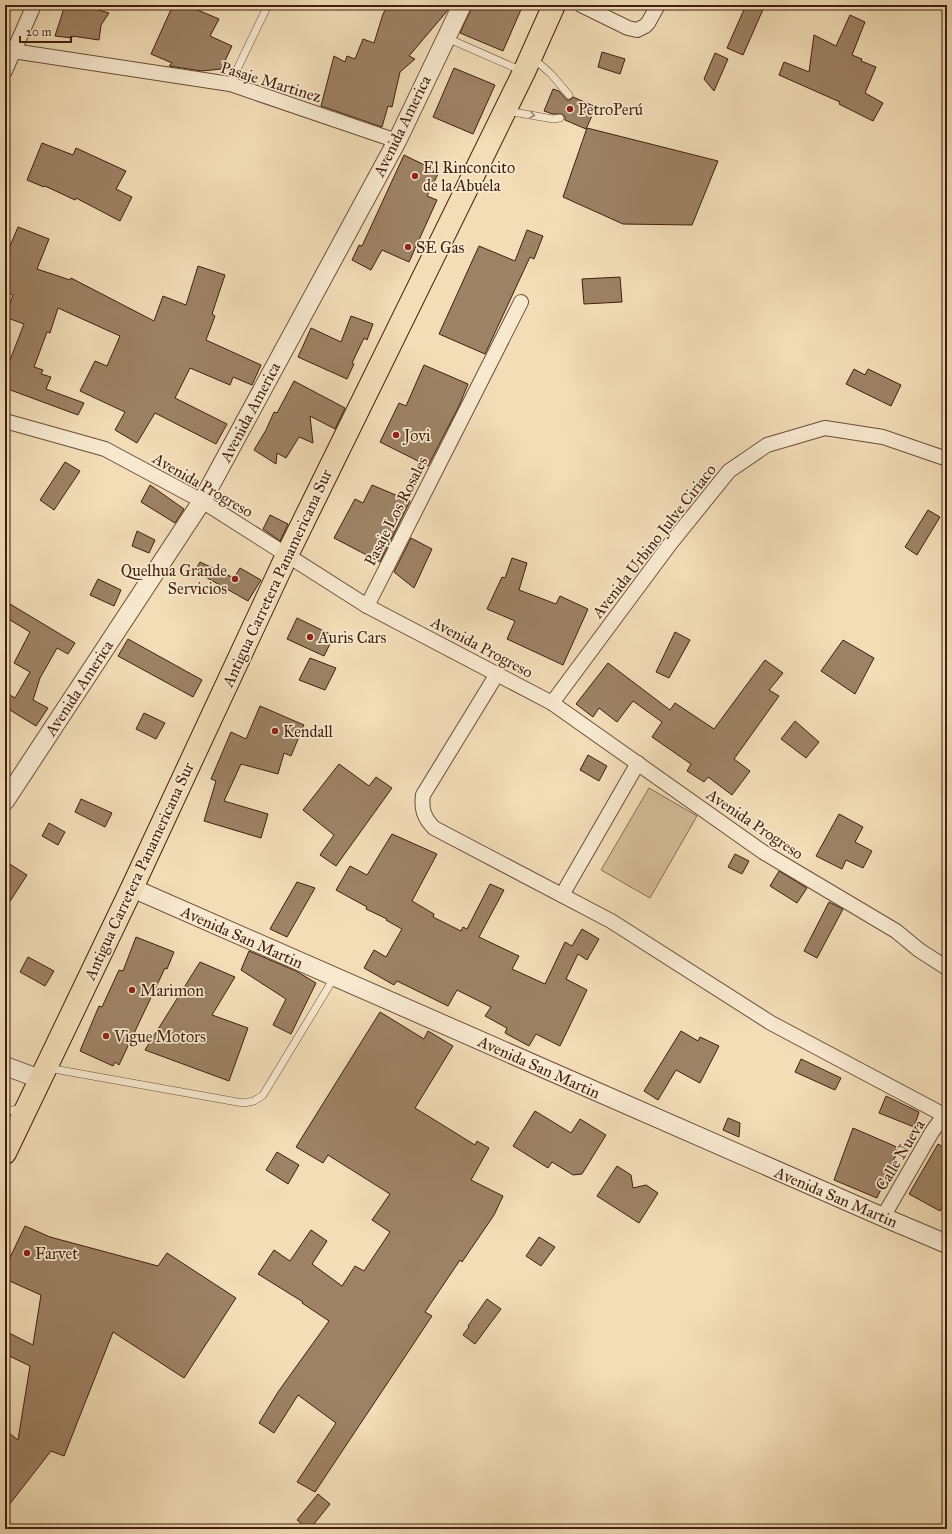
<svg xmlns="http://www.w3.org/2000/svg" width="952" height="1534" font-family="'IM FELL Great Primer',serif">
	<style>
		.green { fill: #d4bd9a; stroke: #8a6e53 }
		.building { fill: #9d8265; stroke: #401f0c }
		.lines { fill: none; stroke-linecap: round; stroke-linejoin: round }
		.service-casing { stroke: #6c4e37; stroke-width: 8 }
		.minor-casing { stroke: #6c4e37; stroke-width: 16 }
		.tertiary-casing { stroke: #6c4e37; stroke-width: 20 }
		.trunk-casing { stroke: #401f0c; stroke-width: 24 }
		.service { stroke: #f7e9d0; stroke-width: 7 }
		.minor { stroke: #f7e9d0; stroke-width: 14 }
		.tertiary { stroke: #f7e9d0; stroke-width: 18 }
		.trunk { stroke: #f2ddb7; stroke-width: 22 }
		.oneway { stroke: #9c846e }
		.poi-dot { fill: #8f2418; stroke: #f7e9d0; stroke-width: 1.5 }
		.labels { text-anchor: middle; dominant-baseline: central; stroke-width: 3.5; stroke-linejoin: round; paint-order: stroke }
		.street-label { font-size: 16px; fill: #401f0c; stroke: #f7e9d0 }
		.poi-label { font-size: 16px; fill: #401f0c; stroke: #f7e9d0; text-anchor: start }
	</style>
	<rect width="100%" height="100%" fill="#f2ddb7"/>
	<filter id="stains"><feTurbulence type="fractalNoise" baseFrequency=".005" numOctaves="4"/><feColorMatrix values="0 0 0 0 .2 0 0 0 0 .09 0 0 0 0 .02 0 0 0 .5 -.17"/></filter>
	<radialGradient id="worn" r=".72"><stop offset=".6" stop-color="#630" stop-opacity="0"/><stop offset="1" stop-color="#630" stop-opacity=".3"/></radialGradient>
	<polygon class="green" points="649,788 697,816 650,898 601,870"/>
	<g class="building">
		<polygon points="65,5 95,5 95,9 109,13 101,25 99,40 72,36 72,38 55,36"/>
		<polygon points="173,5 186,5 219,19 210,36 232,46 221,69 202,71 169,66 172,63 151,54"/>
		<polygon points="388,5 450,5 448,10 409,56 415,59 400,72 392,107 388,106 382,127 321,106 334,56 345,62 347,56 355,59 363,39 374,43 383,14"/>
		<polygon points="473,5 523,5 503,51 460,33"/>
		<polygon points="746,5 765,5 743,55 727,48"/>
		<polygon points="850,15 865,22 852,55 862,59 861,61 876,67 865,93 883,103 873,121 839,104 840,102 779,75 784,62 809,72 814,35 836,46"/>
		<polygon points="602,52 625,59 620,74 598,67"/>
		<polygon points="715,53 728,59 714,91 704,79"/>
		<polygon points="454,68 495,85 473,134 433,117"/>
		<polygon points="553,89 559,91 567,100 570,100 573,97 596,107 586,129 565,120 565,117 562,114 553,114 544,111"/>
		<polygon points="587,128 718,161 692,225 623,224 563,197"/>
		<polygon points="42,143 73,155 76,148 126,171 116,189 132,197 120,221 76,198 75,200 45,186 44,187 27,180"/>
		<polygon points="404,155 439,172 427,196 437,200 409,262 382,250 371,270 352,260 359,245 362,246"/>
		<polygon points="18,227 49,239 37,269 70,280 71,278 154,321 163,296 186,305 198,266 225,275 212,314 215,316 206,340 261,365 252,385 233,377 230,385 190,368 175,398 227,424 216,444 155,413 137,443 115,430 125,412 80,391 95,361 107,366 120,336 58,308 50,333 47,332 34,367 43,370 41,374 51,377 46,389 84,403 78,415 5,388 5,358 10,360 24,324 5,317 13,295 5,292 5,258"/>
		<polygon points="527,230 543,236 534,259 530,257 485,354 439,334 479,246 515,261"/>
		<polygon points="620,277 622,302 584,304 582,279"/>
		<polygon points="351,316 373,324 367,340 364,338 352,363 354,364 347,379 298,357 311,328 341,342"/>
		<polygon points="424,365 468,384 459,406 428,466 380,442 399,403 406,406"/>
		<polygon points="854,369 865,375 868,369 901,385 891,406 846,384"/>
		<polygon points="294,381 345,408 335,429 310,416 313,443 299,437 286,458 277,453 276,464 254,450 266,430 274,412 277,413"/>
		<polygon points="65,462 80,471 54,510 40,500"/>
		<polygon points="150,485 184,509 175,523 141,502"/>
		<polygon points="372,485 410,501 380,562 334,538 355,499 363,503"/>
		<polygon points="928,510 940,517 917,555 905,547"/>
		<polygon points="270,515 288,524 280,541 263,529"/>
		<polygon points="137,531 155,540 149,553 132,546"/>
		<polygon points="411,538 432,549 414,588 394,572"/>
		<polygon points="512,558 527,563 519,590 556,604 560,596 588,609 563,665 507,639 515,621 487,609 502,577 505,578"/>
		<polygon points="200,562 234,578 240,568 261,580 248,601 195,571"/>
		<polygon points="98,579 121,590 114,606 90,595"/>
		<polygon points="5,601 75,643 68,654 57,648 40,678 33,700 48,708 36,726 5,707 5,692 15,698 30,672 14,663 30,632 5,617"/>
		<polygon points="297,618 334,636 324,656 287,639"/>
		<polygon points="675,632 690,640 669,678 656,672"/>
		<polygon points="128,639 202,680 193,697 118,656"/>
		<polygon points="843,640 874,658 855,694 821,671"/>
		<polygon points="310,658 336,668 325,690 299,680"/>
		<polygon points="765,660 783,673 769,690 779,696 734,759 750,771 732,795 708,777 704,782 687,771 691,764 652,737 662,722 633,701 617,722 599,708 593,717 576,704 608,663 670,710 675,703 714,729"/>
		<polygon points="260,706 304,725 291,756 284,753 278,774 241,764 224,801 268,814 261,838 204,821 216,781 211,779 231,732 246,739"/>
		<polygon points="144,713 165,723 156,739 136,729"/>
		<polygon points="795,721 819,742 806,758 781,739"/>
		<polygon points="588,755 607,766 599,781 580,770"/>
		<polygon points="339,764 369,786 376,777 392,788 336,866 320,855 334,835 303,810"/>
		<polygon points="81,799 112,813 105,827 75,812"/>
		<polygon points="839,814 863,827 855,842 872,851 863,868 846,860 842,869 816,856"/>
		<polygon points="49,823 65,832 58,845 42,836"/>
		<polygon points="392,834 437,854 412,901 434,914 433,917 461,931 463,927 467,929 490,884 504,890 479,937 519,956 512,969 545,984 565,942 572,946 582,929 599,939 587,960 578,954 566,979 587,990 560,1046 536,1034 529,1046 505,1033 507,1028 485,1016 491,1007 457,990 448,1006 397,981 394,985 364,968 374,950 386,957 402,929 386,920 387,919 366,909 367,907 336,890 350,866 367,875"/>
		<polygon points="735,854 749,861 742,874 728,867"/>
		<polygon points="5,861 27,875 5,909"/>
		<polygon points="779,871 807,888 797,903 770,886"/>
		<polygon points="297,882 315,888 287,937 270,929"/>
		<polygon points="829,902 843,909 817,958 804,951"/>
		<polygon points="136,937 174,952 167,969 165,968 119,1065 115,1062 113,1066 80,1051 99,1006 102,1007 119,970 123,971"/>
		<polygon points="249,951 296,971 316,983 291,1034 273,1025 286,999 241,970"/>
		<polygon points="28,957 54,971 45,986 20,972"/>
		<polygon points="200,962 235,977 212,1015 248,1028 229,1081 145,1050"/>
		<polygon points="380,1012 424,1039 428,1031 453,1046 415,1108 475,1145 477,1141 489,1148 471,1180 503,1196 494,1215 462,1262 460,1260 425,1312 432,1316 315,1492 297,1482 336,1423 298,1395 274,1433 259,1423 278,1392 329,1321 302,1303 303,1302 258,1274 274,1250 290,1261 311,1230 327,1241 312,1264 342,1286 355,1266 364,1271 390,1232 372,1220 390,1194 328,1155 323,1163 296,1147"/>
		<polygon points="681,1031 698,1041 700,1037 719,1046 700,1083 676,1070 658,1100 644,1091"/>
		<polygon points="801,1059 841,1078 835,1090 795,1072"/>
		<polygon points="886,1096 919,1112 914,1127 879,1113"/>
		<polygon points="535,1111 571,1133 580,1119 606,1135 582,1174 573,1175 552,1162 548,1168 513,1146"/>
		<polygon points="728,1118 740,1123 739,1137 723,1130"/>
		<polygon points="853,1128 899,1148 877,1198 834,1180"/>
		<polygon points="938,1144 947,1149 947,1199 940,1211 909,1194"/>
		<polygon points="277,1152 299,1165 288,1184 266,1170"/>
		<polygon points="617,1166 631,1175 633,1188 646,1185 658,1193 639,1223 597,1196"/>
		<polygon points="25,1226 50,1237 158,1266 167,1253 236,1298 184,1378 113,1332 64,1456 51,1451 5,1510 5,1430 18,1440 30,1366 5,1354 5,1331 33,1345 41,1295 5,1279 5,1268"/>
		<polygon points="539,1237 555,1247 541,1266 526,1256"/>
		<polygon points="487,1299 501,1309 475,1344 463,1335 469,1327 468,1326"/>
		<polygon points="318,1494 330,1504 310,1529 308,1529 297,1520"/>
	</g>
	<g class="lines">
		<defs>
			<g id="service">
				<polyline points="447,38 522,71"/>
				<polyline points="533,58 551,74 569,95"/>
				<polyline points="230,84 268,5"/>
				<polyline points="507,111 553,119 560,118"/>
				<polyline points="48,1068 243,1103 254,1101 263,1095 334,978"/>
				<polyline points="5,1112 22,1108"/>
			</g>
			<g id="minor">
				<polyline points="581,5 628,28 637,30 645,26 648,23 658,5"/>
				<polyline points="13,51 230,84 397,141"/>
				<polyline points="5,71 34,5"/>
				<polyline points="5,421 105,449 202,501 367,606 552,703 763,852 896,931 919,950 947,968"/>
				<polyline points="367,606 521,302"/>
				<path d="M497 674 423 795C421 809 424 818 434 828L611 921 771 1023 944 1115"/>
				<polyline points="552,703 670,544 729,471 767,445 825,428 883,437 947,459"/>
				<polyline points="562,895 638,763"/>
				<polyline points="883,1217 932,1132 947,1111"/>
			</g>
			<g id="tertiary">
				<polyline points="5,801 202,501 397,141 462,5"/>
				<polyline points="132,888 883,1217 947,1244"/>
				<polyline points="5,1066 40,1079"/>
			</g>
			<polyline id="trunk" points="5,1153 132,888 287,555 524,72 554,5"/>
		</defs>
		<use href="#service" class="service-casing"/>
		<use href="#minor" class="minor-casing"/>
		<use href="#tertiary" class="tertiary-casing"/>
		<use href="#trunk" class="trunk-casing"/>
		<use href="#service" class="service"/>
		<use href="#minor" class="minor"/>
		<use href="#tertiary" class="tertiary"/>
		<use href="#trunk" class="trunk"/>
	</g>
	<defs><path id="oneway-chevron" d="M-2-3.5L2.5 0L-2 3.5" fill="none" stroke-width="1.6" stroke-linecap="round" stroke-linejoin="round"/></defs>
	<use class="oneway" href="#oneway-chevron" transform="translate(532 115) rotate(10)"/>
	<g class="poi-dot">
		<circle cx="570" cy="109" r="4"/>
		<circle cx="415" cy="176" r="4"/>
		<circle cx="408" cy="247" r="4"/>
		<circle cx="396" cy="435" r="4"/>
		<circle cx="235" cy="579" r="4"/>
		<circle cx="310" cy="637" r="4"/>
		<circle cx="275" cy="731" r="4"/>
		<circle cx="132" cy="990" r="4"/>
		<circle cx="106" cy="1036" r="4"/>
		<circle cx="27" cy="1253" r="4"/>
	</g>
	<g class="labels">
		<g class="street-label">
			<text transform="translate(271 82) rotate(17)">Pasaje Martinez</text>
			<text transform="translate(402 126) rotate(-64)">Avenida America</text>
			<text transform="translate(250 412) rotate(-62)">Avenida America</text>
			<text transform="translate(203 485) rotate(30)">Avenida Progreso</text>
			<text transform="translate(396 511) rotate(-63)">Pasaje Los Rosales</text>
			<text transform="translate(654 541) rotate(-52)">Avenida Urbino Julve Ciriaco</text>
			<text transform="translate(277 578) rotate(-65)">Antigua Carretera Panamericana Sur</text>
			<text transform="translate(482 647) rotate(28)">Avenida Progreso</text>
			<text transform="translate(79 688) rotate(-57)">Avenida America</text>
			<text transform="translate(755 824) rotate(34)">Avenida Progreso</text>
			<text transform="translate(139 871) rotate(-65)">Antigua Carretera Panamericana Sur</text>
			<text transform="translate(242 937) rotate(24)">Avenida San Martin</text>
			<text transform="translate(539 1067) rotate(24)">Avenida San Martin</text>
			<text transform="translate(900 1155) rotate(-59)">Calle Nueva</text>
			<text transform="translate(836 1197) rotate(23)">Avenida San Martin</text>
		</g>
		<g class="poi-label">
			<text x="578" y="109">PetroPerú</text>
			<text x="423" y="167">El Rinconcito<tspan x="423" dy="18">de la Abuela</tspan></text>
			<text x="416" y="247">SE Gas</text>
			<text x="404" y="435">Jovi</text>
			<text x="227" y="570" text-anchor="end">Quelhua Grande<tspan x="227" dy="18">Servicios</tspan></text>
			<text x="318" y="637">Auris Cars</text>
			<text x="283" y="731">Kendall</text>
			<text x="140" y="990">Marimon</text>
			<text x="114" y="1036">Vigue Motors</text>
			<text x="35" y="1253">Farvet</text>
		</g>
	</g>
	<rect width="952" height="1534" fill="none" stroke="#f2ddb7" stroke-width="20"/>
	<rect x="6" y="6" width="940" height="1522" fill="none" stroke="#401f0c" stroke-width="2"/>
	<rect x="10" y="10" width="932" height="1514" fill="none" stroke="#401f0c"/>
	<path d="M20 36v6h51v-6" fill="none" stroke="#401f0c" stroke-width="2"/>
	<text x="26" y="36" font-size="12" fill="#401f0c" stroke="#f7e9d0" stroke-width="3" paint-order="stroke">20 m</text>
	<rect width="100%" height="100%" filter="url(#stains)"/>
	<rect width="100%" height="100%" fill="url(#worn)"/>
</svg>
